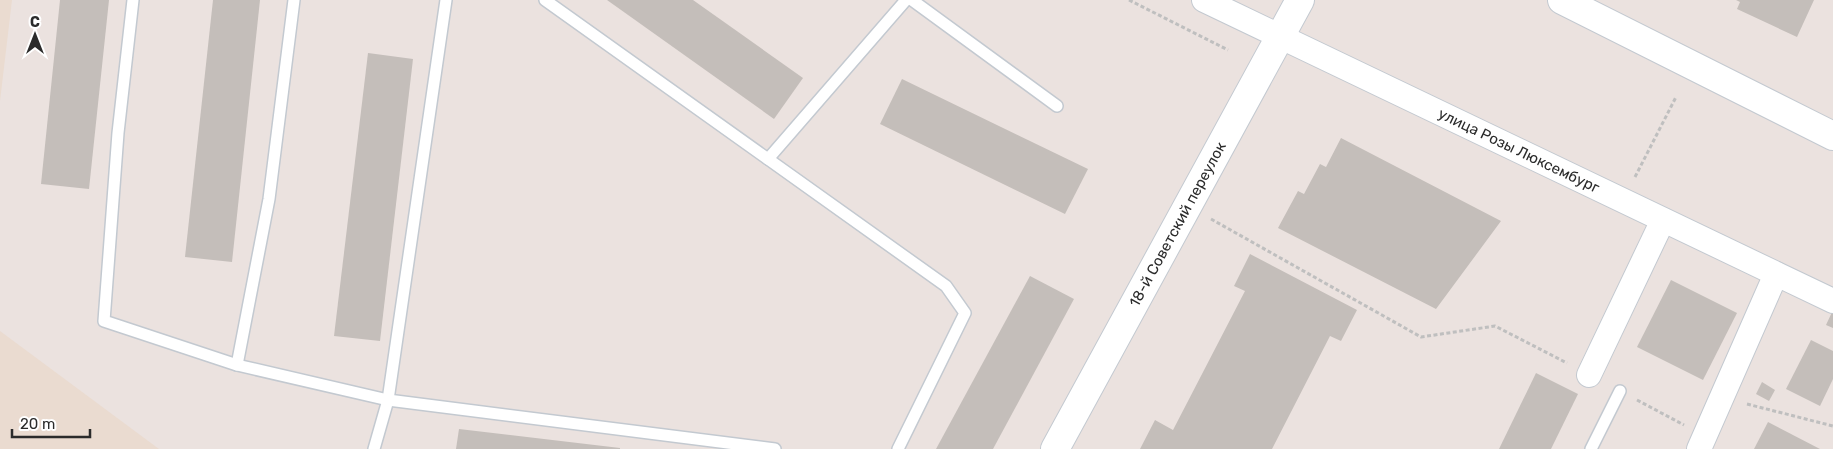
<svg xmlns="http://www.w3.org/2000/svg" width="1833" height="449" font-family="Rubik,sans-serif">
	<style>
		.education { fill: #eadbd0 }
		.building { fill: #c4beba }
		.lines { fill: none; stroke-linecap: round; stroke-linejoin: round }
		.lane-casing { stroke: #c3c9d0; stroke-width: 14 }
		.street-casing { stroke: #c3c9d0; stroke-width: 26 }
		.secondary-casing { stroke: #c3c9d0; stroke-width: 30 }
		.path { stroke: #bfbfbf; stroke-width: 3; stroke-dasharray: 4 2.5; stroke-linecap: butt }
		.lane { stroke: #fff; stroke-width: 11 }
		.street { stroke: #fff; stroke-width: 24 }
		.secondary { stroke: #fff; stroke-width: 28 }
		.labels { text-anchor: middle; dominant-baseline: central; stroke-width: 4.5; stroke-linejoin: round; paint-order: stroke }
		.street-label { font-size: 15px; fill: #2b2b2b; stroke: #fff }
	</style>
	<rect width="100%" height="100%" fill="#ebe2df"/>
	<g class="education">
		<polygon points="0,0 12,0 0,101"/>
		<polygon points="0,331 159,449 0,449"/>
	</g>
	<g class="building">
		<polygon points="60,0 109,0 89,189 41,184"/>
		<polygon points="213,0 260,0 232,262 185,257"/>
		<polygon points="607,0 693,0 803,78 774,119"/>
		<polygon points="1736,0 1814,0 1797,37 1737,9 1740,2"/>
		<polygon points="368,53 413,59 380,341 334,336"/>
		<polygon points="902,79 1088,169 1065,214 880,124"/>
		<polygon points="1341,138 1501,221 1436,309 1278,228 1298,191 1304,194 1320,164 1326,167"/>
		<polygon points="1250,254 1357,310 1341,341 1330,336 1272,449 1140,449 1155,420 1173,430 1245,291 1234,286"/>
		<polygon points="1030,276 1074,299 993,449 936,449"/>
		<polygon points="1671,280 1737,313 1703,380 1637,347"/>
		<polygon points="1833,310 1833,328 1826,325"/>
		<polygon points="1811,340 1833,351 1833,379 1820,406 1786,389"/>
		<polygon points="1536,373 1578,394 1551,449 1499,449"/>
		<polygon points="1762,382 1775,390 1769,401 1756,394"/>
		<polygon points="1768,422 1820,449 1754,449"/>
		<polygon points="459,429 620,448 620,449 456,449"/>
	</g>
	<g class="lines">
		<defs>
			<g id="lane">
				<polyline points="133,0 118,133 104,321 237,365 388,400 775,449"/>
				<polyline points="545,0 946,286 965,313 898,449"/>
				<polyline points="912,0 1057,106"/>
				<polyline points="768,159 906,0"/>
				<polyline points="237,365 269,199 294,0"/>
				<polyline points="374,449 388,400 446,0"/>
				<polyline points="1591,449 1620,391"/>
			</g>
			<g id="street">
				<path id="s1" d="M1204 0 1833 301"/>
				<polyline points="1589,375 1663,220"/>
				<polyline points="1699,449 1776,274"/>
			</g>
			<g id="secondary">
				<polyline points="1562,0 1833,136"/>
				<path id="s2" d="M1055 449 1300 0"/>
			</g>
		</defs>
		<use href="#lane" class="lane-casing"/>
		<use href="#street" class="street-casing"/>
		<use href="#secondary" class="secondary-casing"/>
		<g class="path">
			<polyline points="1129,0 1228,50"/>
			<polyline points="1635,177 1676,97"/>
			<polyline points="1211,219 1421,337 1495,326 1567,363"/>
			<polyline points="1637,400 1684,425"/>
			<polyline points="1747,404 1833,426"/>
		</g>
		<use href="#lane" class="lane"/>
		<use href="#street" class="street"/>
		<use href="#secondary" class="secondary"/>
	</g>
	<g class="labels">
		<g class="street-label">
			<text stroke="none"><textPath href="#s1" startOffset="349">улица Розы Люксембург</textPath></text>
			<text stroke="none"><textPath href="#s2" startOffset="256">18-й Советский переулок</textPath></text>
		</g>
	</g>
	<g transform="translate(35 35)" stroke="#ffffff" stroke-width="4" paint-order="stroke">
	<path d="M0-4L9 19L0 12L-9 19Z" fill="#2b2b2b"/>
	<text y="-8" font-size="14" font-weight="bold" text-anchor="middle" fill="#2b2b2b">С</text>
	</g>
	<path d="M12 429v8h78v-8" fill="none" stroke="#2b2b2b" stroke-width="2.5"/>
	<text x="20" y="429" font-size="15" fill="#2b2b2b" stroke="#ffffff" stroke-width="4" paint-order="stroke">20 m</text>
</svg>
